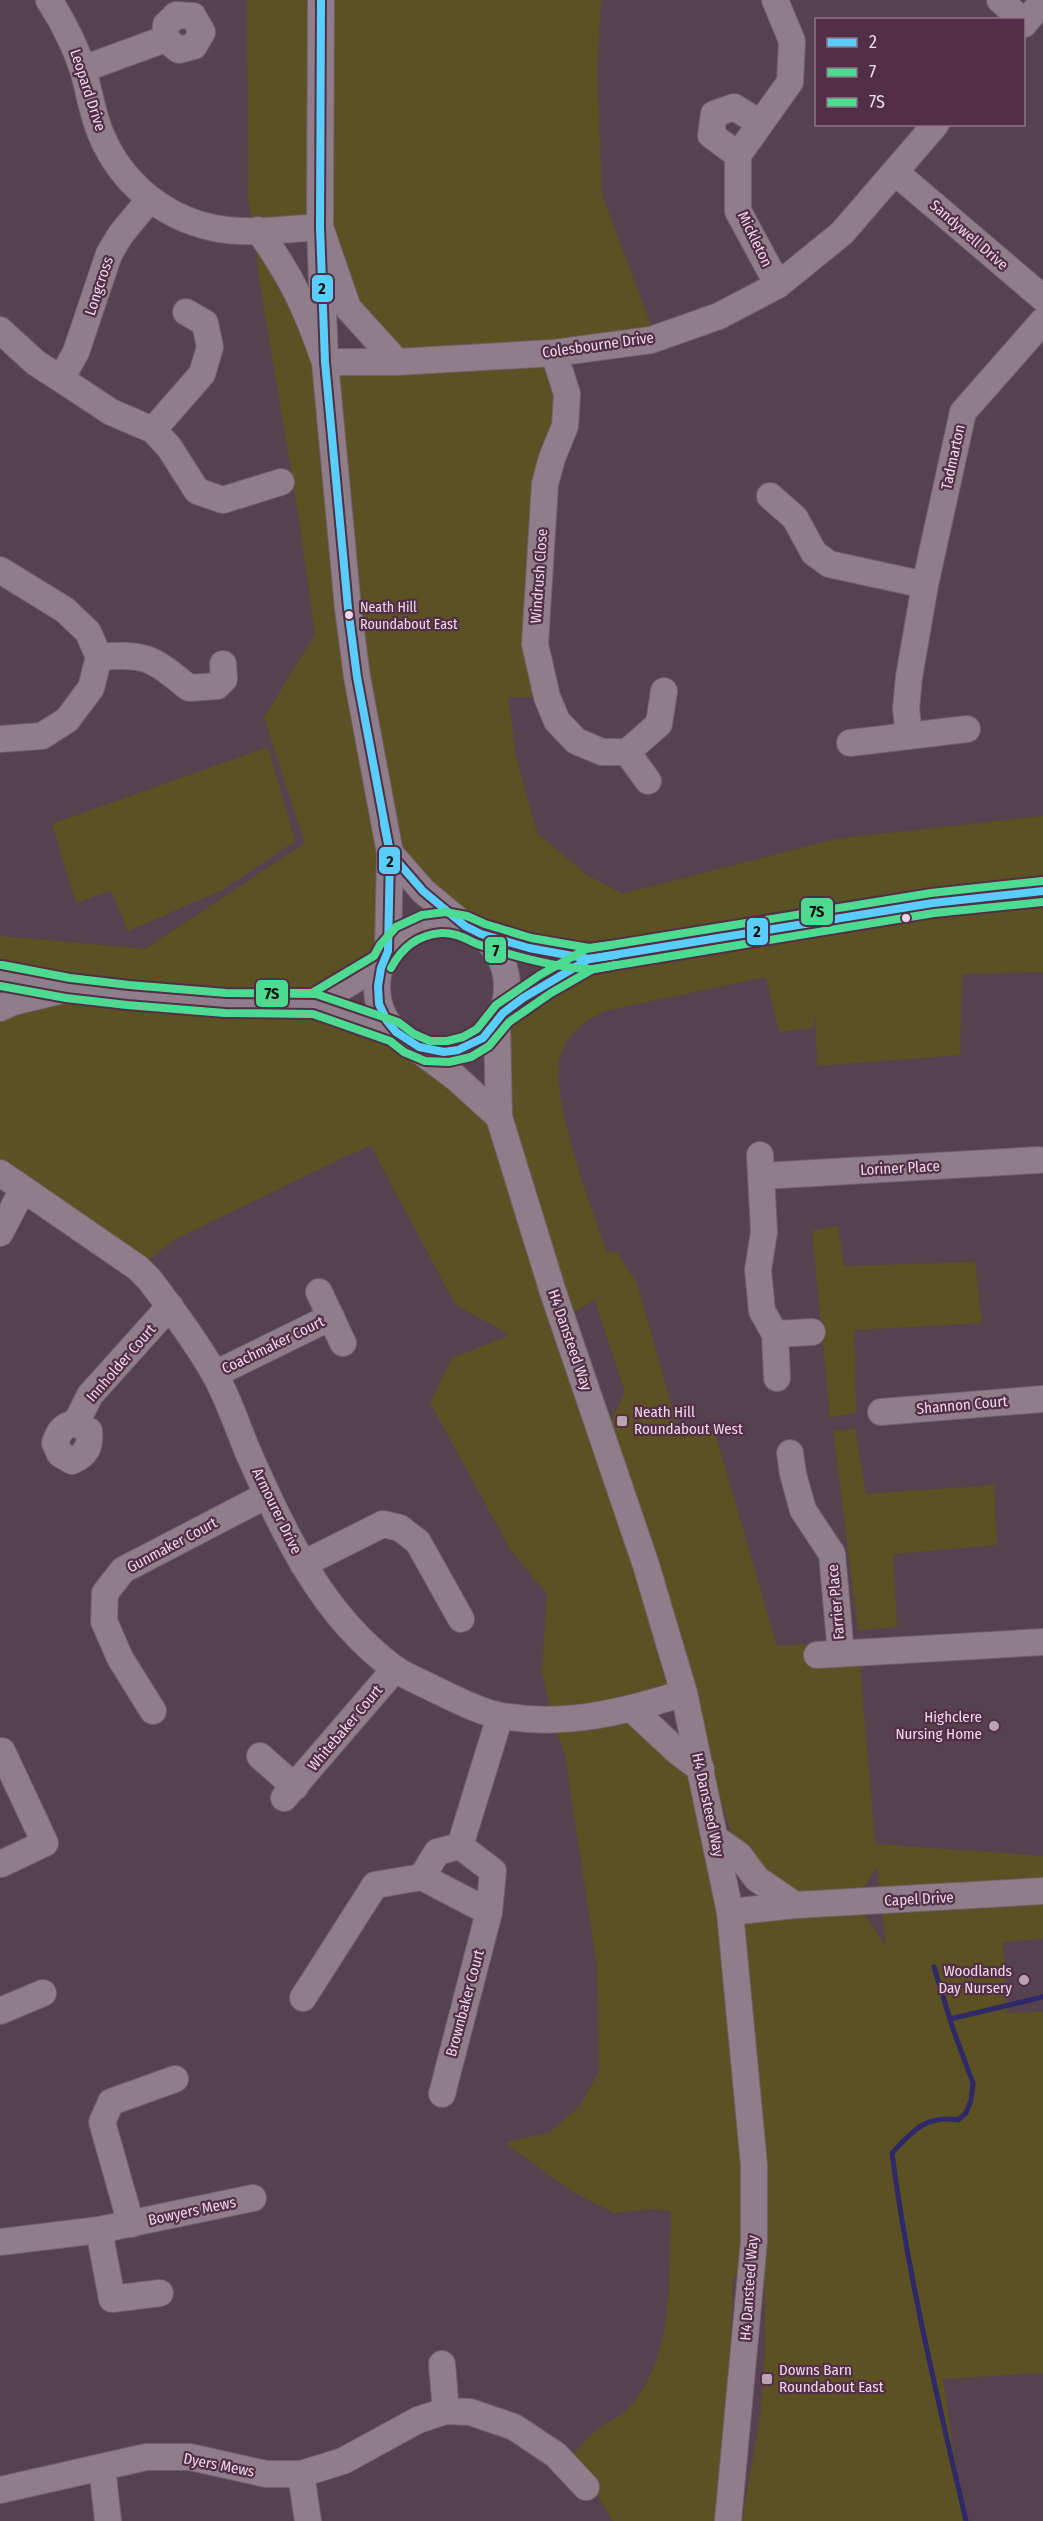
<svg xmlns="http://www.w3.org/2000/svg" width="1043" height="2521" font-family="'Fira Sans Condensed',sans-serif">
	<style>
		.green { fill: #5b5122; fill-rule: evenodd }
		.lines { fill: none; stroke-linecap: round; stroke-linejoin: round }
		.stream { stroke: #2f2969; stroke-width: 5 }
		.minor-casing { stroke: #71606b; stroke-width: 28 }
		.minor { stroke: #8f7e89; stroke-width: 26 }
		.bus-1-casing { stroke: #522f47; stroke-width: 12 }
		.bus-2-casing { stroke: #522f47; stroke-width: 12 }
		.bus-3-casing { stroke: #522f47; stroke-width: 12 }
		.bus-1 { stroke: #5acefa; stroke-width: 8 }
		.bus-2 { stroke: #4ddb92; stroke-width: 8 }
		.bus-3 { stroke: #4ddb92; stroke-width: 8 }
		.bus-dot { fill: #f0d9e7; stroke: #522f47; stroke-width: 2 }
		.poi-dot { fill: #baa4b2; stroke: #522f47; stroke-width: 2 }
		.labels { text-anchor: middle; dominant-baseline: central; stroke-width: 4.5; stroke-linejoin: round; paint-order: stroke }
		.bus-label { font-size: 14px; fill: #f0d9e7; stroke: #522f47; text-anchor: start }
		.street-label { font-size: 15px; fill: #f0d9e7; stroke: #522f47 }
		.poi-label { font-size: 15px; fill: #f0d9e7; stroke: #522f47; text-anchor: start }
		.line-badge { stroke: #522f47; stroke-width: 2 }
		.pale-badge-label { font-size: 16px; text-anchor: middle; font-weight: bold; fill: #111 }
	</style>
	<rect width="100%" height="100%" fill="#56424f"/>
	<g class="green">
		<path d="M247 0H601L597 69 602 195 656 338 555 353 567 394 548 453 533 434 546 453 547 697H508L516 756 537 833 587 875 622 894 835 839 1043 816V972L962 974 960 1055 817 1066 815 1010 814 1028 779 1032 766 977 604 1011C586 1021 570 1031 562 1051 545 1091 593 1209 607 1253L615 1250 637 1283 680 1436 715 1433 777 1646 833 1643 859 1655 875 1844 1043 1856V1939L1003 1942 1007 2013 1043 2012V2373L943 2379 964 2521H742L761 2410 765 2352V2242L754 2241 733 2281 727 2430 717 2521H613L598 2496 564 2464C575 2453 585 2440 596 2431 606 2423 618 2418 627 2410 676 2358 668 2277 671 2211L651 2209 614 2213 570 2190 505 2143 550 2132 580 2106 599 2071 597 1967 565 1755 553 1720 542 1673 547 1594 512 1552 430 1403 452 1358 510 1335 455 1304 371 1146 346 1156 174 1240 138 1268 0 1173V1018L68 988 24 965 0 961V936L145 949 305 843 264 718 315 634 296 499 258 272 255 231 248 198ZM320 228 348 308 396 362H325L255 231ZM390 854 481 934 588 959 497 1022 499 1117 395 1032 316 1003 388 951ZM606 1296 595 1301 625 1392 603 1438 571 1343 546 1325 562 1320 595 1299ZM685 1693 739 1855 794 1905 730 1911 701 1813 678 1752 633 1709ZM877 1866 886 1947 856 1902Z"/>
		<polygon points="268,747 295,841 222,890 128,931 111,890 76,903 52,824"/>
		<polygon points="838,1226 844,1266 975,1262 982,1323 854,1330 856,1413 830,1417 812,1231"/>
		<polygon points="855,1429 866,1494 994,1485 997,1545 893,1554 897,1627 858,1630 833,1431"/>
	</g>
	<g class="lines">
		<g class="stream">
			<path d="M934 1967 953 2029 973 2083 971 2100 966 2113 958 2120C926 2114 912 2132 892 2153 908 2277 938 2400 966 2521"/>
			<polyline points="950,2019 1043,1997"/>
		</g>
		<defs>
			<g id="minor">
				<path d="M49 0C63 22 75 45 83 70 89 90 92 112 100 132 120 182 162 217 214 228 248 235 286 229 320 227L348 308 397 362"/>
				<polyline points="321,0 320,227 325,362 348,608 357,677 390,853 388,951"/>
				<polyline points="775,0 792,41 790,82 738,155 738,211 778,285"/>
				<polyline points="1000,0 1022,20"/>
				<polyline points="1024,24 1043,1"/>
				<polyline points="83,69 165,39 179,50 194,46 202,32 193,16 176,15 166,25 165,39"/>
				<polyline points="738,155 711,135 714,114 734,107 760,123"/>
				<polyline points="895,172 1043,298"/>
				<polyline points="149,200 121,234 109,254 76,352 61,379 111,412 153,430"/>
				<path d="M258 230C291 275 307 310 325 362H397L554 353 651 340 719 316 778 285 842 233 936 124"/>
				<polyline points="186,312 205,323 210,347 202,374 153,430 169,447 197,491 223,500 281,482"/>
				<polyline points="0,330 36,363 61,379"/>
				<polyline points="554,353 567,394 565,426 552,458 545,484 535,644 547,697 557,721 576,741 602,752 627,752 659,724 664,691"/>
				<polyline points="770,496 795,518 814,553 829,564 925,585"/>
				<polyline points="0,570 65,610 88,632 99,657"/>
				<polyline points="909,735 906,709 909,677 925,585 963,412 1043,321"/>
				<path d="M0 739 42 736 67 720 91 688 99 657C147 653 152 658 189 688L217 686 224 679 223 664"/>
				<polyline points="850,743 967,729"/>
				<polyline points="627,752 648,781"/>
				<polyline points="390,853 423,891 465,926"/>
				<circle cx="442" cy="987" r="65"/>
				<polyline points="481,934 529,948 589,959 933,903 1043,891"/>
				<polyline points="0,975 68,988 128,995 226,1003 315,1004 395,1032"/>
				<polyline points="315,1004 382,963"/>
				<polyline points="0,1008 13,1002 59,991"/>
				<polyline points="502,1014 545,984 589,959"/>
				<polyline points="497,1022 499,1117 553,1292 646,1565 684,1693 730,1912 754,2165 754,2241 728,2521"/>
				<polyline points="419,1050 455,1077 499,1117"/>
				<polyline points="760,1155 764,1232 758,1270 762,1311 775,1334 777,1378"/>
				<path d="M0 1173 138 1268 149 1279C172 1309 195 1340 214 1373 228 1397 237 1426 248 1452 283 1531 322 1616 394 1668 406 1677 421 1682 434 1689 453 1698 481 1713 502 1716 565 1727 624 1712 684 1693"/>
				<polyline points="762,1176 1039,1160"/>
				<polyline points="0,1233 23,1189"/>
				<polyline points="319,1292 343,1343"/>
				<polyline points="775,1334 812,1332"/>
				<polyline points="215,1374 331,1317"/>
				<polyline points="881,1412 1043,1399"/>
				<path d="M76 1423C63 1425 59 1431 55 1443L60 1454 72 1461C86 1455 91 1447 89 1431L76 1423 90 1395 170 1306"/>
				<polyline points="790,1453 793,1474 803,1510 832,1554 841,1653"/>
				<polyline points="303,1564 383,1524 400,1528 418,1542 461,1619"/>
				<polyline points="817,1655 1043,1642"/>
				<polyline points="632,1709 678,1752 701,1769"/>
				<polyline points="153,1711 120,1658 104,1621 105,1593 123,1570 267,1495"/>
				<polyline points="0,1752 2,1751 45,1843 1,1864"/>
				<polyline points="260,1756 295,1787"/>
				<polyline points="284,1798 395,1669"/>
				<polyline points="715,1838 739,1855 757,1879 795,1905"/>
				<polyline points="422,1877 489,1912"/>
				<polyline points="730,1912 795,1905 1043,1891"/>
				<polyline points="303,1998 375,1885 422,1877 437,1852 460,1846"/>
				<polyline points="0,2011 43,1993"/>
				<polyline points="442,2094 489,1912 493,1871 460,1846 500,1716"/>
				<polyline points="131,2224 102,2122 111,2102 175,2079"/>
				<polyline points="99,2230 112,2299 160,2293"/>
				<polyline points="0,2242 99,2230 253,2198"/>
				<polyline points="442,2364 446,2411"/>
				<polyline points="102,2467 108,2521"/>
				<polyline points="301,2474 308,2521"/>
				<polyline points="0,2490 146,2457 190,2457 266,2474 301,2474 343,2461 418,2420 446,2411 470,2412 514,2427 556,2455 586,2487"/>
			</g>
		</defs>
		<use href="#minor" class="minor-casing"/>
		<use href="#minor" class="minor"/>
		<defs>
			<g id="bus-1">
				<polyline points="321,0 320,227 325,362 348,608 357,677 390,853 388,951 381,968 378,986 379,1004 387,1021 396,1032 419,1047 444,1052 458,1050 483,1038 503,1013 523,998 589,959 933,903 1043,891"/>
				<polyline points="384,824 390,853 423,891 465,926 481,934 529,948 589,959 616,955"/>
			</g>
			<g id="bus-2">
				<path d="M391 968C402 947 418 935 441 933 456 932 467 940 480 945 514 956 552 967 588 969 596 970 606 967 615 965"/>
				<polyline points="0,986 66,998 127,1005 225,1013 313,1014 390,1041 404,1052 425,1061 449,1062 471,1057 489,1046 509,1022 551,993 593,969 934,913 1043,902"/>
			</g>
			<g id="bus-3">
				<polyline points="2,965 70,978 129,985 226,993 316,994 398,1022 414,1034 430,1041 447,1041 463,1037 477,1029 496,1005 540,975 586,949 931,893 1042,881"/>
				<polyline points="278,993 312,993 374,956 380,945 396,927 422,915 445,912 467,916 485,924 531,938 589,948 611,945"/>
			</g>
		</defs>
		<use href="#bus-1" class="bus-1-casing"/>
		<use href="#bus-2" class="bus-2-casing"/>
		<use href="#bus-3" class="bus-3-casing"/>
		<use href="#bus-1" class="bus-1"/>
		<use href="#bus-2" class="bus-2"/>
		<use href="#bus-3" class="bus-3"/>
	</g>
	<g class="bus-dot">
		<circle cx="349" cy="615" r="5"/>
		<circle cx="906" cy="918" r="5"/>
	</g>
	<g class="poi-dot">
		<rect x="616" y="1415" width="12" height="12" rx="3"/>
		<circle cx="994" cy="1726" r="6"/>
		<circle cx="1024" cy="1980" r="6"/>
		<rect x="761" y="2373" width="12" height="12" rx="3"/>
	</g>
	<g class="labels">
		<g class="bus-label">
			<text x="360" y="607">Neath Hill<tspan x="360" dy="17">Roundabout East</tspan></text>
		</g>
		<g class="street-label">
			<text transform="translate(88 90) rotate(72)">Leopard Drive</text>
			<text transform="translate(969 235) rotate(41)">Sandywell Drive</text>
			<text transform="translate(755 239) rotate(64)">Mickleton</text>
			<text transform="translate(99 286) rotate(-72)">Longcross</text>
			<text transform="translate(598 345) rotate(-8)">Colesbourne Drive</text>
			<text transform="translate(953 457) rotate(-78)">Tadmarton</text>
			<text transform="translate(539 576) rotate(-86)">Windrush Close</text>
			<text transform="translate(900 1168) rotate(-3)">Loriner Place</text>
			<text transform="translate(570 1340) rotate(71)">H4 Dansteed Way</text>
			<text transform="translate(273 1345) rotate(-26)">Coachmaker Court</text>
			<text transform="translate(121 1363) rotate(-49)">Innholder Court</text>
			<text transform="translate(962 1405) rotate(-5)">Shannon Court</text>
			<text transform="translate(277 1511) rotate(64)">Armourer Drive</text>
			<text transform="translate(172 1545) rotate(-28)">Gunmaker Court</text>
			<text transform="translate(836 1602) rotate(-95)">Farrier Place</text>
			<text transform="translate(345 1728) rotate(-50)">Whitebaker Court</text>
			<text transform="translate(708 1805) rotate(78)">H4 Dansteed Way</text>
			<text transform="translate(919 1899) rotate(-3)">Capel Drive</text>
			<text transform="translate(465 2003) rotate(-75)">Brownbaker Court</text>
			<text transform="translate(192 2211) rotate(-12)">Bowyers Mews</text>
			<text transform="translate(749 2288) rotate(-86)">H4 Dansteed Way</text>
			<text transform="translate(219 2465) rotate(11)">Dyers Mews</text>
		</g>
		<g class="poi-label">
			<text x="634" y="1412">Neath Hill<tspan x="634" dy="17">Roundabout West</tspan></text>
			<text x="982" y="1717" text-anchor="end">Highclere<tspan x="982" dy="17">Nursing Home</tspan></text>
			<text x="1012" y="1971" text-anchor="end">Woodlands<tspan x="1012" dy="17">Day Nursery</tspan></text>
			<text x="779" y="2370">Downs Barn<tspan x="779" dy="17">Roundabout East</tspan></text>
		</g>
	</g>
	<g class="line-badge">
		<rect x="311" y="274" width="23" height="29" rx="6" fill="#5acefa"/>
		<rect x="378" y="846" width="23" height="29" rx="6" fill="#5acefa"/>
		<rect x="800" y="897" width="34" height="29" rx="6" fill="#4ddb92"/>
		<rect x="746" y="917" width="23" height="29" rx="6" fill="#5acefa"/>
		<rect x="484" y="936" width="23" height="28" rx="6" fill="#4ddb92"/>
		<rect x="255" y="979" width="34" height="29" rx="6" fill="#4ddb92"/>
	</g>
	<g class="pale-badge-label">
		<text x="322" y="294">2</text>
		<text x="390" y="867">2</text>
		<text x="817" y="917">7S</text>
		<text x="757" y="937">2</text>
		<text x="496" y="956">7</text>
		<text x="272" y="999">7S</text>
	</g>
	<rect x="815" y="18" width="210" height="108" fill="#522f47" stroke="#917387" stroke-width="1.5"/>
	<rect x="827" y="38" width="30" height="9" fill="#5acefa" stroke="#917387" stroke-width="1.5"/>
	<text x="869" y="48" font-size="18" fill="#f0d9e7">2</text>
	<rect x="827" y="68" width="30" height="9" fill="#4ddb92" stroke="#917387" stroke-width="1.5"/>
	<text x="869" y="78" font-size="18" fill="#f0d9e7">7</text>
	<rect x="827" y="98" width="30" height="9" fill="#4ddb92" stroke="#917387" stroke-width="1.5"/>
	<text x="869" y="108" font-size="18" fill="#f0d9e7">7S</text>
</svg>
